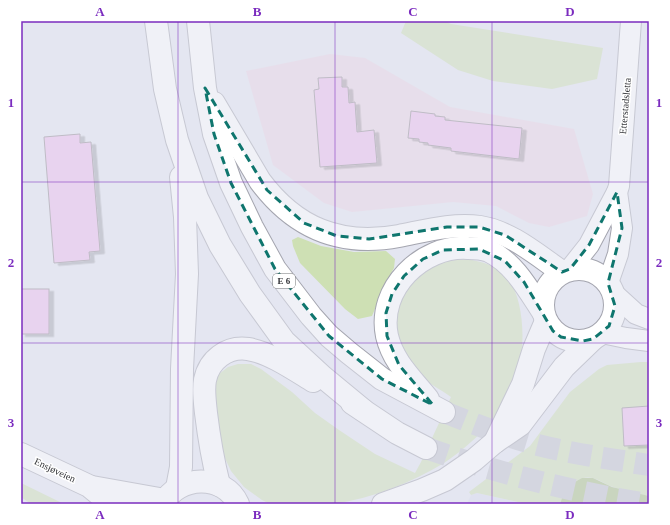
<svg xmlns="http://www.w3.org/2000/svg" width="670" height="525" font-family="Georgia,serif">
	<style>
		.built { fill: #dadcef }
		.industrial { fill: #ebd6e4 }
		.green { fill: #cee0b4 }
		.forest { fill: #a9c184 }
		.building { fill: #eebced; stroke: #928a92; filter: url(#shadow) }
		.lines { fill: none; stroke-linecap: round; stroke-linejoin: round }
		.trunk-tunnel { stroke: #c1c3cc; stroke-width: 22; stroke-dasharray: 22 11; stroke-linecap: butt }
		.minor-casing { stroke: #a4a5af; stroke-width: 22 }
		.secondary-casing { stroke: #a4a5af; stroke-width: 24 }
		.trunk-casing { stroke: #a4a5af; stroke-width: 24 }
		.minor { stroke: #fff; stroke-width: 20 }
		.secondary { stroke: #fff; stroke-width: 22 }
		.trunk { stroke: #fff; stroke-width: 22 }
		.marked { fill: none; stroke: #0f766e; stroke-width: 3; stroke-dasharray: 8 5; stroke-linejoin: round }
		.grid { fill: none; stroke: #7b2cbf; stroke-width: 1; stroke-opacity: 0.55 }
		.labels { text-anchor: middle; dominant-baseline: central; stroke-width: 3; stroke-linejoin: round; paint-order: stroke }
		.shield { fill: #fff; stroke: #717274; stroke-width: 1 }
		.shield-label { font-size: 9px; font-weight: bold; fill: #343539 }
		.street-label { font-size: 10px; fill: #343539; stroke: #fff }
		.neatline { fill: none; stroke: #7b2cbf; stroke-width: 1.5 }
		.grid-label { font-size: 13px; text-anchor: middle; font-weight: bold; fill: #7b2cbf }
	</style>
	<defs>
		<filter id="shadow"><feDropShadow dx="4.5" dy="2.5" stdDeviation="0" flood-color="#0004"/></filter>
	</defs>
	<rect width="100%" height="100%" fill="#e4e6f1"/>
	<polygon class="built" points="477,493 527,504 467,504 471,495"/>
	<polygon class="industrial" points="330,54 365,58 450,107 574,129 593,194 587,216 549,227 529,223 496,206 453,202 352,212 324,203 273,165 246,71"/>
	<g class="green">
		<polygon points="406,21 445,21 451,24 603,48 597,79 552,89 493,81 458,70 401,33"/>
		<polygon points="298,237 321,246 354,252 386,251 395,259 394,268 386,282 372,316 358,319 345,309 300,263 293,246 292,240"/>
		<path d="M468 259C482 262 496 265 506 276 524 296 526 344 518 369 514 381 505 400 499 411 489 428 461 452 444 463 411 483 372 498 334 504 327 505 319 504 312 504 298 504 284 504 270 504L262 500 244 487 231 471 222 452 212 386 219 374 228 367 238 364H251L261 369 292 392 315 413 339 430 375 454 415 473 421 462 451 397C440 389 425 382 417 371 413 366 410 361 407 355 405 352 402 349 400 345 389 316 404 283 429 267 441 260 455 260 468 259Z"/>
		<path d="M641 362H649V496C637 493 625 491 613 487 606 485 600 480 593 478 576 474 565 490 560 504H527L477 493 471 495 469 492 530 446 570 392 599 369 607 365Z"/>
		<polygon points="21,483 64,504 31,504 21,497"/>
	</g>
	<path class="forest" d="M582 478H593L612 487 649 496V504H560C564 491 570 484 582 478Z"/>
	<g class="building">
		<polygon points="342,77 342,87 348,87 349,103 355,102 357,132 374,130 377,163 320,167 314,90 319,89 318,78"/>
		<polygon points="411,111 435,114 435,116 445,117 445,120 522,128 519,159 451,151 451,148 428,145 428,143 419,142 419,139 408,138"/>
		<polygon points="80,134 80,143 91,142 100,251 89,252 90,260 54,263 44,137"/>
		<rect x="21" y="289" width="28" height="45"/>
		<polygon points="649,406 649,445 624,446 622,408"/>
	</g>
	<g class="lines">
		<g class="trunk-tunnel">
			<path d="M444 412C474 424 503 435 534 444 572 454 611 459 649 465"/>
			<path d="M426 448C498 473 572 492 648 504"/>
		</g>
		<defs>
			<g id="minor">
				<polyline points="570,269 589,245 617,192 619,186 631,21"/>
				<polyline points="608,283 618,254 622,228 617,192"/>
				<polyline points="614,294 636,314 649,319"/>
				<polyline points="602,333 626,338 649,341"/>
			</g>
			<g id="secondary">
				<polyline points="21,454 89,486 111,504"/>
				<polyline points="92,487 165,500"/>
			</g>
			<g id="trunk">
				<polyline points="156,21 165,89 177,140 197,198 220,245 250,294 284,341 323,377 363,410"/>
				<polyline points="198,21 205,88 214,134 231,183 252,227 275,269 311,316 329,336 349,353 382,379 444,412"/>
				<path d="M214 103 260 181C295 228 340 247 399 236 425 231 453 223 480 227 511 232 537 255 562 272"/>
				<circle cx="579" cy="305" r="36"/>
				<path d="M428 399C412 379 393 362 387 336 377 289 422 245 468 248 475 248 482 248 489 251 514 263 528 289 543 312"/>
				<polyline points="352,403 397,433 426,448"/>
				<polyline points="495,442 523,384 534,349 546,321"/>
				<path d="M219 485C213 461 209 438 206 413 205 403 203 390 205 380 209 360 227 346 248 349 269 352 295 370 313 381"/>
				<polyline points="177,488 181,467 182,369 187,274 185,217 181,177"/>
				<path d="M163 504C178 475 224 473 238 504"/>
				<polyline points="383,504 422,490 445,480 474,460 495,442 520,425 564,367 593,339"/>
			</g>
		</defs>
		<use href="#minor" class="minor-casing"/>
		<use href="#secondary" class="secondary-casing"/>
		<use href="#trunk" class="trunk-casing"/>
		<use href="#minor" class="minor"/>
		<use href="#secondary" class="secondary"/>
		<use href="#trunk" class="trunk"/>
	</g>
	<path d="M0 0H670V525H0ZM205 88 267 190 304 223 337 236 369 239 447 227H479L505 235 562 272 570 269 589 245 617 192 622 228 608 283 615 306 609 326 593 339 583 341 561 337 553 331 524 282 505 261 479 249 443 250 423 259 404 276 392 294 386 313 387 336 399 365 433 405 382 379 329 336 275 269 231 183 214 134Z" fill="#e4e6f1" fill-opacity=".55" fill-rule="evenodd"/>
	<path class="marked" d="M205 88 267 190 304 223 337 236 369 239 447 227H479L505 235 562 272 570 269 589 245 617 192 622 228 608 283 615 306 609 326 593 339 583 341 561 337 553 331 524 282 505 261 479 249 443 250 423 259 404 276 392 294 386 313 387 336 399 365 433 405 382 379 329 336 275 269 231 183 214 134Z"/>
	<path class="grid" d="M178 21V504M335 21V504M492 21V504M21 182H649M21 343H649"/>
	<g class="labels">
		<rect class="shield" x="273" y="274" width="22" height="14" rx="3"/>
		<g class="shield-label">
			<text x="284" y="281">E 6</text>
		</g>
		<g class="street-label">
			<text transform="translate(625 106) rotate(-85)">Etterstadsletta</text>
			<text transform="translate(55 470) rotate(25)">Ensjøveien</text>
		</g>
	</g>
	<rect width="670" height="525" fill="none" stroke="#ffffff" stroke-width="44"/>
	<rect x="22" y="22" width="626" height="481" class="neatline"/>
	<g class="grid-label">
		<text x="100" y="16">A</text>
		<text x="257" y="16">B</text>
		<text x="413" y="16">C</text>
		<text x="570" y="16">D</text>
		<text x="11" y="107">1</text>
		<text x="659" y="107">1</text>
		<text x="11" y="267">2</text>
		<text x="659" y="267">2</text>
		<text x="11" y="427">3</text>
		<text x="659" y="427">3</text>
		<text x="100" y="519">A</text>
		<text x="257" y="519">B</text>
		<text x="413" y="519">C</text>
		<text x="570" y="519">D</text>
	</g>
</svg>
